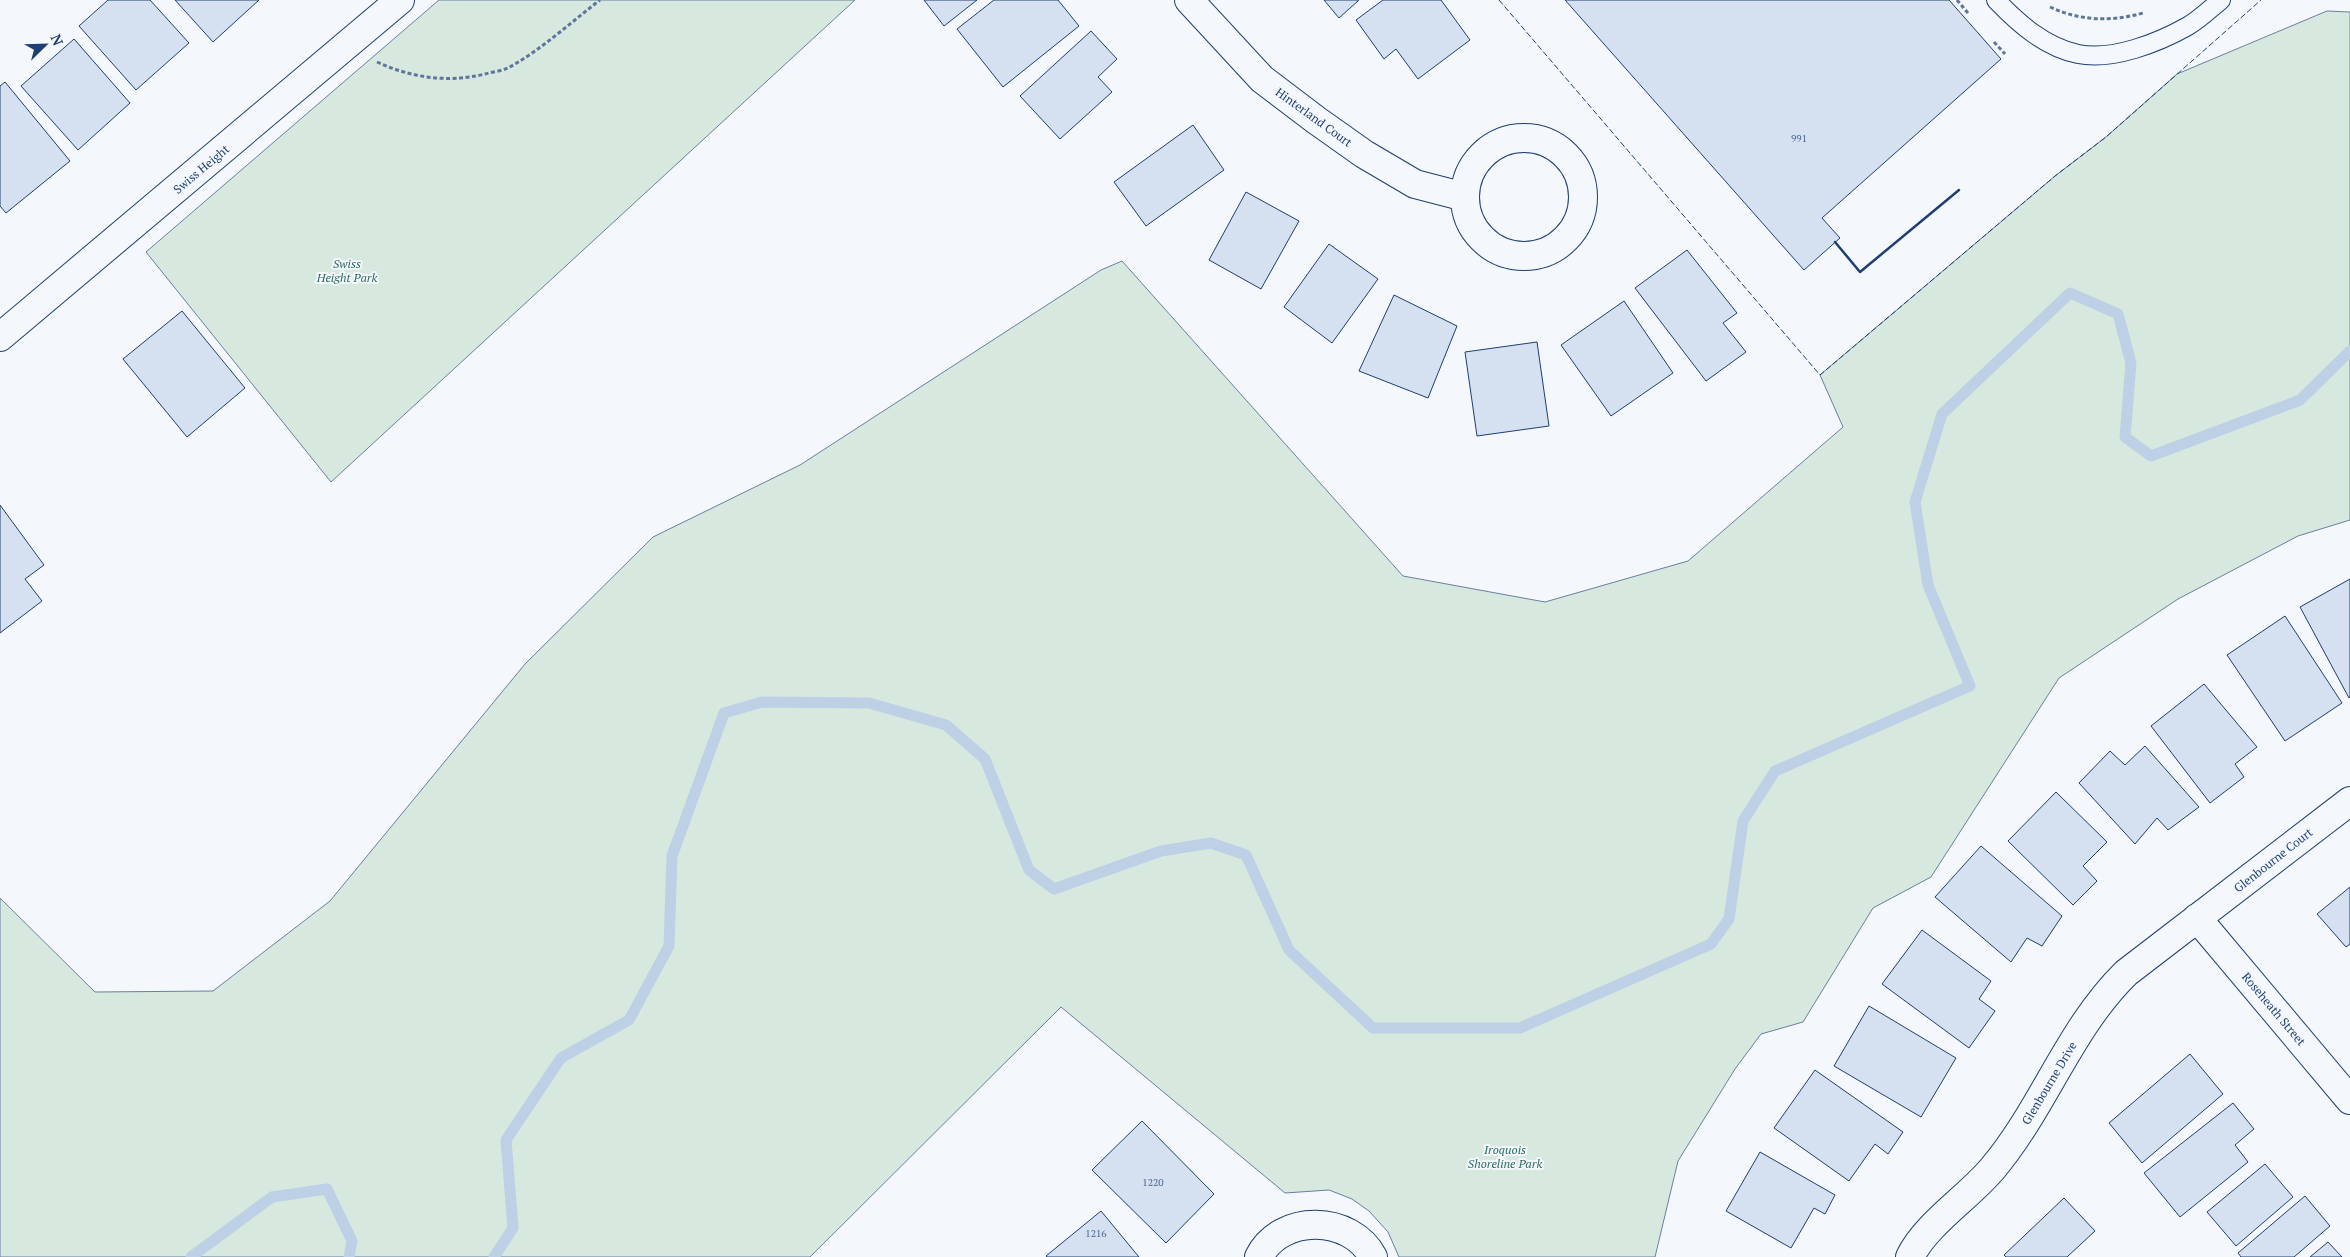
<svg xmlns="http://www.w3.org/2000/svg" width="2350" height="1257" font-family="'PT Serif',serif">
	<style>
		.green { fill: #d7e8df; stroke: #687fa3 }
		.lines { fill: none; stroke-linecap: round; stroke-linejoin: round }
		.stream { stroke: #bed0e5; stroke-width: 11 }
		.building { fill: #d5e0f0; stroke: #1d3f73 }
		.lane-casing { stroke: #1d3f73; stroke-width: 20 }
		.street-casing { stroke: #1d3f73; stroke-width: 30 }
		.path { stroke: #5e769c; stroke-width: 3; stroke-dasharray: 4 2.5; stroke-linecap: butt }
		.lane { stroke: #f4f7fb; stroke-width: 18 }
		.street { stroke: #f4f7fb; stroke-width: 28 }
		.fence { stroke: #1d3f73; stroke-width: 1; stroke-dasharray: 6 2.5; stroke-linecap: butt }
		.wall { stroke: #1d3f73; stroke-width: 2.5 }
		.labels { text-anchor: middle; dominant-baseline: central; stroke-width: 4; stroke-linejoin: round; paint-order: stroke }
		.number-label { font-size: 10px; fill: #4b6792 }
		.street-label { font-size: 12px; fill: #1d3f73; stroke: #f4f7fb }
		.park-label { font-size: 12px; font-style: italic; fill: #2c6c60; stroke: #f4f7fb }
	</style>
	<rect width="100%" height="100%" fill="#f4f7fb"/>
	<g class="green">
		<polygon points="439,0 855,0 331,482 146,252"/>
		<polygon points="2327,11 2350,12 2350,520 2298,536 2178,599 2059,678 1931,877 1873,908 1803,1022 1761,1034 1735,1069 1678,1161 1655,1257 1399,1257 1388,1232 1369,1211 1352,1199 1329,1190 1285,1193 1061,1007 810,1257 0,1257 0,898 95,992 213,991 330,901 525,664 653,537 800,465 1101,270 1122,261 1403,576 1545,602 1688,561 1843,427 1820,375 2055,176 2106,137 2177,74"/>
	</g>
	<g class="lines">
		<g class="stream">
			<polyline points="191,1257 272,1197 327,1189 352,1241 349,1257"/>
			<polyline points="494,1257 513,1228 506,1140 561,1058 629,1020 669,946 672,856 724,713 762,702 869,703 946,725 985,759 1029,870 1054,889 1161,851 1211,843 1246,855 1289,950 1373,1028 1520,1028 1711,944 1729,919 1743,821 1775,771 1970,686 1928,585 1915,502 1942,414 2070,293 2118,314 2131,363 2125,437 2151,456 2300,400 2350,351"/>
		</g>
	</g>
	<g class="building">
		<polygon points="108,0 150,0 189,43 136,90 79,26"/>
		<polygon points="175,0 259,0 213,42"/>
		<polygon points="924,0 977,0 944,26"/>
		<polygon points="994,0 1058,0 1079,26 1003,87 957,29"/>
		<polygon points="1324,0 1359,0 1339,18"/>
		<polygon points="1383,0 1441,0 1470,40 1418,79 1396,49 1384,59 1356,20"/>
		<polygon points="1565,0 1949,0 2001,59 1822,218 1840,238 1804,270"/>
		<polygon points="1091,31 1117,59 1098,77 1112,92 1060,139 1020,96"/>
		<polygon points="74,39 130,103 78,150 21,86"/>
		<polygon points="5,82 70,161 6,213 0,206 0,86"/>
		<polygon points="1193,125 1224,170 1146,226 1114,182"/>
		<polygon points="1246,192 1299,221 1261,289 1209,260"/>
		<polygon points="1329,244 1378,279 1332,343 1284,307"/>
		<polygon points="1687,250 1737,313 1723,323 1746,352 1706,381 1635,288"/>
		<polygon points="1394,295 1457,326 1428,398 1359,371"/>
		<polygon points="1624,301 1673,373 1611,416 1561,345"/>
		<polygon points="182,311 245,388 187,437 123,359"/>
		<polygon points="1537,342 1549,426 1477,436 1465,352"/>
		<polygon points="0,505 44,565 25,579 42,601 0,633"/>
		<polygon points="2350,579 2350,697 2349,698 2300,607"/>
		<polygon points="2285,616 2342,703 2285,741 2227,655"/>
		<polygon points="2204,684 2257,747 2235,764 2244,777 2210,803 2151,726"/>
		<polygon points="2145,746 2199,807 2168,830 2157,818 2135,844 2079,783 2110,751 2125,765"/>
		<polygon points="2056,792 2107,842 2083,866 2097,881 2073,905 2008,841"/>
		<polygon points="1981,846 2062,916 2042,946 2027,938 2011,962 1935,897"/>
		<polygon points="2350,887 2350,944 2346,947 2317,914"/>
		<polygon points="1922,930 1991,981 1979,999 1995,1011 1969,1048 1882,984"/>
		<polygon points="1869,1006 1956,1058 1921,1117 1834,1066"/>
		<polygon points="2190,1054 2223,1094 2142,1163 2109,1123"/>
		<polygon points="1815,1070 1903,1132 1888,1154 1875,1144 1849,1181 1774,1128"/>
		<polygon points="2233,1103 2254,1129 2235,1145 2248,1162 2180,1217 2144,1173"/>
		<polygon points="1142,1121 1214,1194 1166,1243 1092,1170"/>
		<polygon points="1760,1152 1835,1195 1825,1214 1814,1208 1791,1248 1726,1211"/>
		<polygon points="2265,1164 2293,1197 2236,1246 2207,1212"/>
		<polygon points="2305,1196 2330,1226 2294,1257 2241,1257 2238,1253"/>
		<polygon points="2064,1198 2095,1231 2067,1257 2006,1257 2004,1255"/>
		<polygon points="1101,1211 1139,1257 1047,1257 1046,1256"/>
		<polygon points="2328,1242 2342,1257 2310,1257"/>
	</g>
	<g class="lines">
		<defs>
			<path id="lane" d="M1996 0C2019 24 2045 47 2078 54 2112 61 2158 43 2188 26 2200 19 2210 9 2221 0"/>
			<g id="street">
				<polyline points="1189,0 1262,79 1316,120 1364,154 1415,184 1465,197"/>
				<circle cx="1524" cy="197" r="59"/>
				<polyline points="0,337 400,0"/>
				<polyline points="2197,918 2350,1100"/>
				<path d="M1259 1257C1281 1213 1351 1215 1373 1257"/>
				<path d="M1910 1257C1926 1224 1969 1197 1993 1168 2044 1107 2069 1029 2126 973L2350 801"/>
			</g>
		</defs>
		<use href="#lane" class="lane-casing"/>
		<use href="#street" class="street-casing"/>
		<g class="path">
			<polyline points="1957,0 1968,13"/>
			<path d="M2050 7C2080 21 2111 22 2143 13"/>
			<polyline points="1994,42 2005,54"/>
			<path d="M377 62C412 78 448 83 485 74 492 72 501 71 508 68 541 50 570 23 600 0"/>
		</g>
		<use href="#lane" class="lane"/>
		<use href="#street" class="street"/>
		<polyline class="fence" points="1499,0 1820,375 2055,176 2106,137 2261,0"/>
		<polyline class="wall" points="1835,242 1860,272 1959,190"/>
	</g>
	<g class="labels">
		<g class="number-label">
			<text x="1799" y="138">991</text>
			<text x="1153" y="1182">1220</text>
			<text x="1096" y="1233">1216</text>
		</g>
		<g class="street-label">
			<text transform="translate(1314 117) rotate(36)">Hinterland Court</text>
			<text transform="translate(201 169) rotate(-40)">Swiss Height</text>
			<text transform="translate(2273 860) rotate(-38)">Glenbourne Court</text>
			<text transform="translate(2274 1009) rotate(50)">Roseheath Street</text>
			<text transform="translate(2049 1083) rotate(-59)">Glenbourne Drive</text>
		</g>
		<g class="park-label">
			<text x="347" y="263">Swiss<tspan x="347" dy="14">Height Park</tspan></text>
			<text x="1505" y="1149">Iroquois<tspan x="1505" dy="14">Shoreline Park</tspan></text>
		</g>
	</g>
	<g transform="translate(45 45) rotate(67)" stroke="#f4f7fb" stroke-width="4" paint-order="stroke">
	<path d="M0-4L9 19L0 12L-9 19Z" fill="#1d3f73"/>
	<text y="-8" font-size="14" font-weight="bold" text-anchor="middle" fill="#1d3f73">N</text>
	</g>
</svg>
